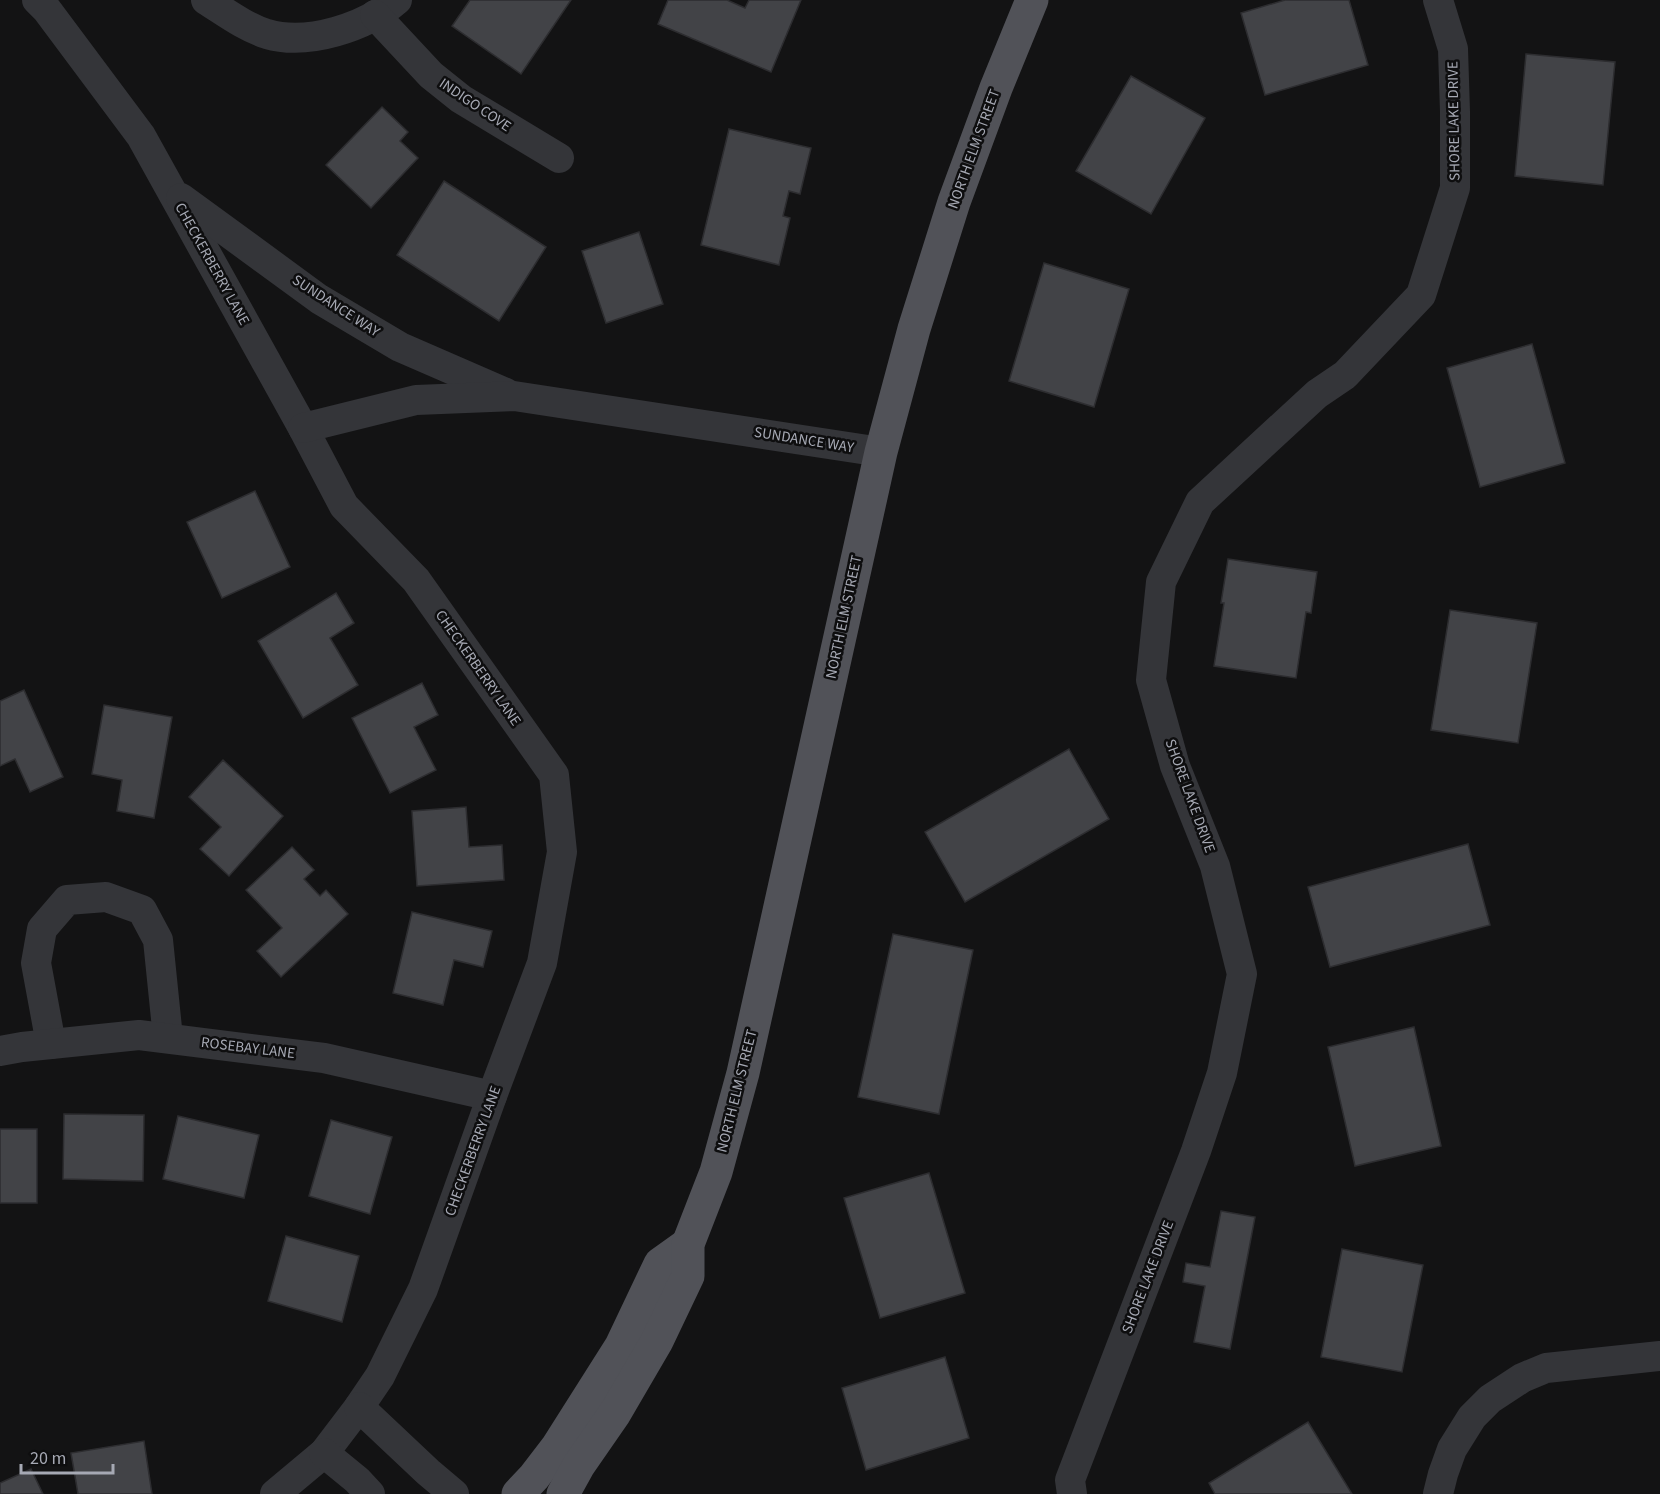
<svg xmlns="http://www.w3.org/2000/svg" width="1660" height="1494" font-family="'Source Sans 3',sans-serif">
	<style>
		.building { fill: #424347; stroke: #2d2d30; stroke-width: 1.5 }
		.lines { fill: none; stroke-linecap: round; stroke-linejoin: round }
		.minor { stroke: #343539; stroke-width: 30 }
		.major { stroke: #515258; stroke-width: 33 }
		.labels { text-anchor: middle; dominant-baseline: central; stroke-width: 5; stroke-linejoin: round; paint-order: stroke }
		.street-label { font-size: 15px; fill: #a6a9b4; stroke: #0e0e0f }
	</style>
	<rect width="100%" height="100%" fill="#131314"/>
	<g class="building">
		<polygon points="470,0 571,0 521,74 452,26"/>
		<polygon points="668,0 727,0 745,8 749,0 801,0 771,72 658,24"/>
		<polygon points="1285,0 1349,0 1368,65 1265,95 1241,13"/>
		<polygon points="1526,54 1615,62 1603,185 1515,176"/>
		<polygon points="1131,76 1205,118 1151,214 1076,171"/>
		<polygon points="382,107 408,132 400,141 418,158 371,208 326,165"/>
		<polygon points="729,129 811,148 800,194 789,191 783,216 790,218 779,265 701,245"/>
		<polygon points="444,181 546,247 499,321 397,255"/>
		<polygon points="639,232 663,304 606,323 582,251"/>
		<polygon points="1044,263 1129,289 1094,407 1009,381"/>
		<polygon points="1532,344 1565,463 1480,487 1447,368"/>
		<polygon points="255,491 290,567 222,598 187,522"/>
		<polygon points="1228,559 1317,572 1311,613 1306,612 1296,678 1214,666 1224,603 1221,603"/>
		<polygon points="336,593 354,623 330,638 358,685 303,718 258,641"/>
		<polygon points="1450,610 1537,623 1518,743 1431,730"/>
		<polygon points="422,683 438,715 414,727 436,770 390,793 352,718"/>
		<polygon points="24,690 63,777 30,792 15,759 0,766 0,701"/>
		<polygon points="104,705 172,717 154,818 117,811 122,780 92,774"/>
		<polygon points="1069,749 1109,819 965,902 925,832"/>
		<polygon points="223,760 283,816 229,876 200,849 221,827 189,797"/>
		<polygon points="466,807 469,847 502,845 504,880 417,886 412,811"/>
		<polygon points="1468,844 1490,925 1330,967 1308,887"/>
		<polygon points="292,847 314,870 304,879 320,896 326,890 348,914 281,977 257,951 282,928 246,890"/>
		<polygon points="412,912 492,931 483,967 454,960 443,1005 393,993"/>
		<polygon points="893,934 973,950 939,1114 858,1097"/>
		<polygon points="1414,1027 1441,1146 1355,1166 1328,1047"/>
		<polygon points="64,1114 144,1115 143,1181 63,1179"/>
		<polygon points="178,1116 259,1135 244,1198 163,1179"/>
		<polygon points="331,1120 392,1137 370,1214 309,1196"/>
		<rect x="0" y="1129" width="37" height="74"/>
		<polygon points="929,1173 965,1293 880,1318 844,1198"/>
		<polygon points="1221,1211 1255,1217 1230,1349 1194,1342 1205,1286 1183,1282 1186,1263 1210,1267"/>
		<polygon points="286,1236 359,1256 342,1322 268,1301"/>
		<polygon points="1342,1249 1423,1265 1402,1372 1321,1357"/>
		<polygon points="945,1357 969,1438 866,1470 842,1388"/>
		<polygon points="1308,1422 1352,1494 1215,1494 1209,1483"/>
		<polygon points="144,1441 152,1494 78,1494 71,1453"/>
		<polygon points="31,1469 43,1494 0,1494 0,1483"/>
	</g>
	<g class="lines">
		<g class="minor">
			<polyline points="37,0 47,10 141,136 303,428 344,506 416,580 554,775 562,852 542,963 492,1096 423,1289 380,1376 359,1407 324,1453 275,1494"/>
			<path d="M206 0C225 12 245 27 267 34 308 46 366 27 397 0"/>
			<polyline points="375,15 431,75 461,99 559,158"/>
			<polyline points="181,198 319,299 400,347 506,393"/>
			<polyline points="303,428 416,400 514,396 881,452"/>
			<polyline points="51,1044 36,963 42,929 67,900 106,897 142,910 158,940 168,1038"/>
			<polyline points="0,1051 22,1047 139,1035 324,1058 492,1096"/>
			<polyline points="359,1407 428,1472 454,1494"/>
			<polyline points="324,1453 357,1480 370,1494"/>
			<polyline points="1072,1494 1070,1480 1196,1151 1222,1073 1242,974 1215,866 1175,766 1151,680 1161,582 1200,502 1317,394 1345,375 1421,295 1455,188 1455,112 1453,49 1438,0"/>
			<polyline points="1438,1494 1443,1474 1452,1449 1472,1417 1490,1399 1522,1378 1546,1368 1660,1356"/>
		</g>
		<g class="major">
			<polyline points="518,1494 534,1477 557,1447 621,1346 660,1264 688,1244"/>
			<polyline points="563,1494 579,1465 615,1413 657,1341 688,1276 688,1244 716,1172 743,1073 881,452 914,329 954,202 996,88 1032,0"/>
		</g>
	</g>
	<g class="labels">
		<g class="street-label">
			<text transform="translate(475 105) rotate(34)">INDIGO COVE</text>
			<text transform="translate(1454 121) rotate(-91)">SHORE LAKE DRIVE</text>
			<text transform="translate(974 149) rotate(-70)">NORTH ELM STREET</text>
			<text transform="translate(212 264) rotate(61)">CHECKERBERRY LANE</text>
			<text transform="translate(336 306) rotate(33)">SUNDANCE WAY</text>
			<text transform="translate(804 440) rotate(9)">SUNDANCE WAY</text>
			<text transform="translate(844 617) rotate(-78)">NORTH ELM STREET</text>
			<text transform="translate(478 668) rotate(55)">CHECKERBERRY LANE</text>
			<text transform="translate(1190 796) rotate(70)">SHORE LAKE DRIVE</text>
			<text transform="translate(248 1048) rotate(7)">ROSEBAY LANE</text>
			<text transform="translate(737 1091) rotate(-76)">NORTH ELM STREET</text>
			<text transform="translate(473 1151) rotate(-70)">CHECKERBERRY LANE</text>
			<text transform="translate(1148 1277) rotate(-69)">SHORE LAKE DRIVE</text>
		</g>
	</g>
	<path d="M21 1464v9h92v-9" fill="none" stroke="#a6a9b4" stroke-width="3"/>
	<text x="30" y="1464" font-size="18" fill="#a6a9b4" stroke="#0e0e0f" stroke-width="4.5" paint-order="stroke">20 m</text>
</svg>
